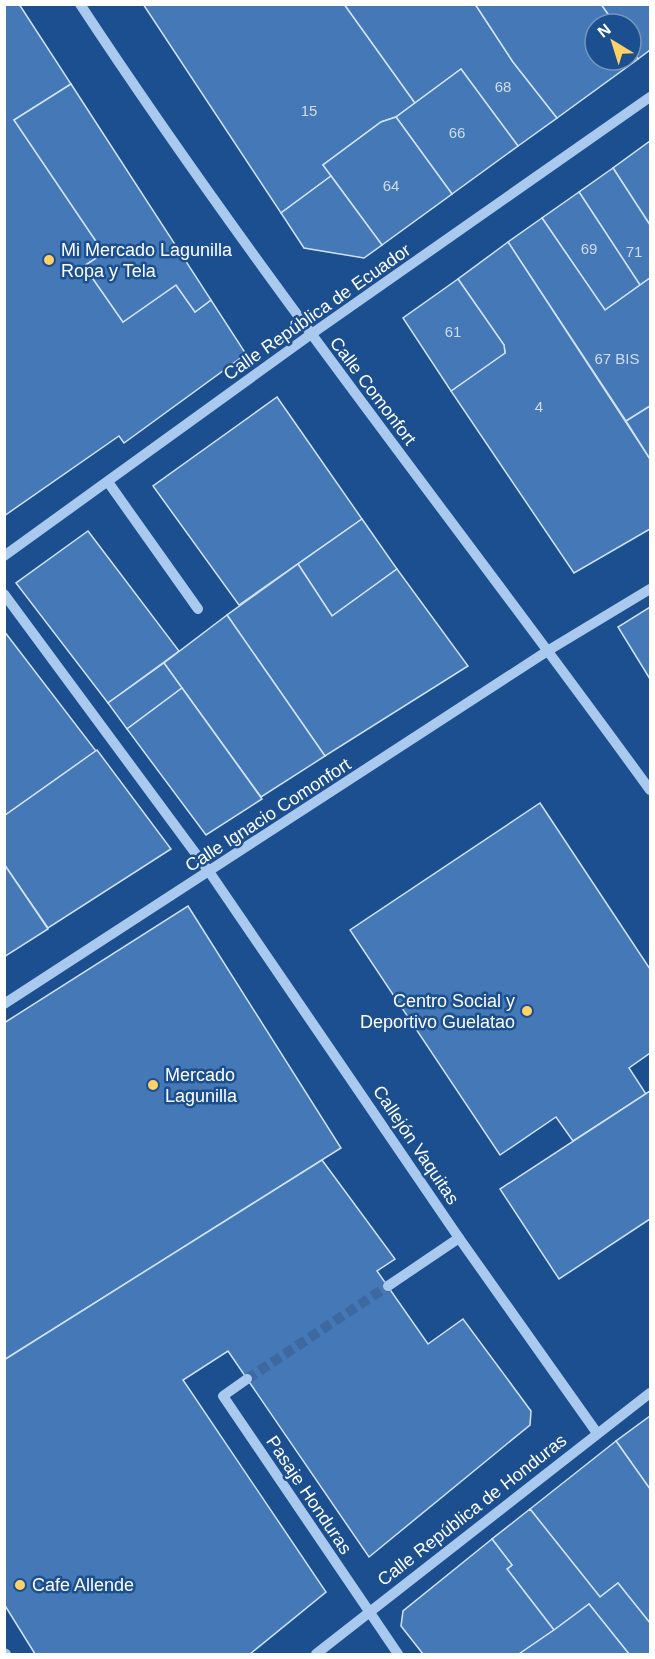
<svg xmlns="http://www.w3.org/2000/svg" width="655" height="1659" font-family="Arial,sans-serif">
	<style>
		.building { fill: #4478b7; stroke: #cfe3fa; stroke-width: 1.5 }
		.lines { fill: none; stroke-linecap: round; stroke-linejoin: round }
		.minor-tunnel { stroke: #3d69a0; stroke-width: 10; stroke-dasharray: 10 5; stroke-linecap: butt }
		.minor { stroke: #a9c9ee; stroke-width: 10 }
		.poi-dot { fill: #ffd166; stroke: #1b4f8f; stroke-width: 2 }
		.labels { text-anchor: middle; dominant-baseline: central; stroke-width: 5; stroke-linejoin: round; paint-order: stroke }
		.number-label { font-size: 15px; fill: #d0dded }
		.poi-label { font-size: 18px; fill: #fff; stroke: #1b4f8f; text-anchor: start }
		.street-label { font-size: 18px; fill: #fff; stroke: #1b4f8f }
	</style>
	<rect width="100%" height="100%" fill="#1b4f8f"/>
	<g class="building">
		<polygon points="4,4 19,4 71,84 14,120 104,253 84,266 123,322 176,285 195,312 211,300 246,354 124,443 119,436 4,516"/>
		<polygon points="143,4 344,4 415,103 396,117 381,122 323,165 331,176 281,213"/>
		<polygon points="344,4 475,4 513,62 557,118 518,146 461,69 415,103"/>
		<polygon points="475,4 601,4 615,24 595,24 595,60 631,60 631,48 638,59 557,118 513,62"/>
		<polygon points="601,4 650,4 650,50 638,59 631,48 631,24 615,24"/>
		<polygon points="461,69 518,146 452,194 396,117"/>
		<polygon points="71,84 211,300 195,312 176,285 123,322 84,266 104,253 14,120"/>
		<polygon points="396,117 452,194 382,245 323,165 381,122"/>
		<polygon points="650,141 650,225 613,168"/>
		<polygon points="613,168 650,225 650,278 640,285 579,192"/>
		<polygon points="331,176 382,245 364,258 304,248 281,213"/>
		<polygon points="579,192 640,285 605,310 542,218"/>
		<polygon points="542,218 605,310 650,278 650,406 626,421 508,242"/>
		<polygon points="508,242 650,459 650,529 574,573 451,391 505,353 504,345 458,279"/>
		<polygon points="458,279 504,345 505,353 451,391 403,318"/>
		<polygon points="277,397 362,519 239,605 153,486"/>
		<polygon points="650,406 650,459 626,421"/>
		<polygon points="362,519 397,569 332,616 298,564"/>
		<polygon points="88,531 179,651 108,703 16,583"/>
		<polygon points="298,564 332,616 397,569 468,666 325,756 227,615"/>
		<polygon points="650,607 650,679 618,627"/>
		<polygon points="227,615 325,756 261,797 164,663"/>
		<polygon points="4,631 96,751 4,816"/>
		<polygon points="164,663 182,688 127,729 108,703"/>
		<polygon points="182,688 262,799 206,835 127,729"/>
		<polygon points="97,750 171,849 48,928 4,864 4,816"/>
		<polygon points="540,803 650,969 650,1053 629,1068 646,1094 573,1141 556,1117 500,1155 350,930"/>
		<polygon points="4,864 48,929 4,957"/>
		<polygon points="188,906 341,1148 4,1360 4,1023"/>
		<polygon points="650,1091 650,1219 559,1279 500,1189"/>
		<polygon points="322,1160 395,1259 377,1271 428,1344 463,1319 531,1411 530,1425 369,1557 228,1351 183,1380 326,1592 250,1654 35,1654 4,1604 4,1360"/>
		<polygon points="650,1416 650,1489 616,1441"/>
		<polygon points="616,1441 650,1489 650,1623 618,1583 600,1597 530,1509"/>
		<polygon points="530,1509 600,1597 618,1583 650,1623 650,1654 629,1654 589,1604 554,1630 507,1569 512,1565 492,1539"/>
		<polygon points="492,1539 512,1565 507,1569 554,1630 519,1654 423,1654 401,1626 403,1611"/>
		<polygon points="589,1604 629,1654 519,1654 554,1630"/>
	</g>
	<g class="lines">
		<polyline class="minor-tunnel" points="247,1379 388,1286"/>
		<g class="minor">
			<path d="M80 4C258 275 460 528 650 790"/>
			<polyline points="108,482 198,609"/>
			<polyline points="4,556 310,335 650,97"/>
			<polyline points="4,594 210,873 459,1238 597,1433"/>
			<polyline points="4,1004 549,650 650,589"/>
			<polyline points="388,1286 459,1238"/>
			<polyline points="247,1379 223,1396 398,1654"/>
			<polyline points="4,1653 6,1654"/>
			<polyline points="316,1654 650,1393"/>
		</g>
	</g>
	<g class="poi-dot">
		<circle cx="49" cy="260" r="6"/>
		<circle cx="527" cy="1011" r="6"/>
		<circle cx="153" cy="1085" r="6"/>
		<circle cx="20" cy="1585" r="6"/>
	</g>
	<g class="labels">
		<g class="number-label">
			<text x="503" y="86">68</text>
			<text x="309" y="110">15</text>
			<text x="457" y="132">66</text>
			<text x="391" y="185">64</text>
			<text x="589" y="248">69</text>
			<text x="634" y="251">71</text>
			<text x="453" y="331">61</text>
			<text x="617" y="358">67 BIS</text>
			<text x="539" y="406">4</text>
		</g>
		<g class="poi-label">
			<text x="61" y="250">Mi Mercado Lagunilla<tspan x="61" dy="21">Ropa y Tela</tspan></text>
			<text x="515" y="1001" text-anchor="end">Centro Social y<tspan x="515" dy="21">Deportivo Guelatao</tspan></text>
			<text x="165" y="1075">Mercado<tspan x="165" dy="21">Lagunilla</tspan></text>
			<text x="32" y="1585">Cafe Allende</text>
		</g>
		<g class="street-label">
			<text transform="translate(317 312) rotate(-35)">Calle República de Ecuador</text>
			<text transform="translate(373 391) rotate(53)">Calle Comonfort</text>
			<text transform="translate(268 815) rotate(-33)">Calle Ignacio Comonfort</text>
			<text transform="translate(416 1145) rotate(56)">Callejón Vaquitas</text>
			<text transform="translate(309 1495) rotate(56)">Pasaje Honduras</text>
			<text transform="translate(472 1510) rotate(-38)">Calle República de Honduras</text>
		</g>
	</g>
	<rect width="655" height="1659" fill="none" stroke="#ffffff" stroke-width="12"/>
	<g transform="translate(613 42) rotate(322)"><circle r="28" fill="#1b4f8f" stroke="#7695bc" stroke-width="1.5"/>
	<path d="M0-4.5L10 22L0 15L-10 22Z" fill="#ffd166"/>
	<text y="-9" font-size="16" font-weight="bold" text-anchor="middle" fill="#ffffff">N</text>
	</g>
</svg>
